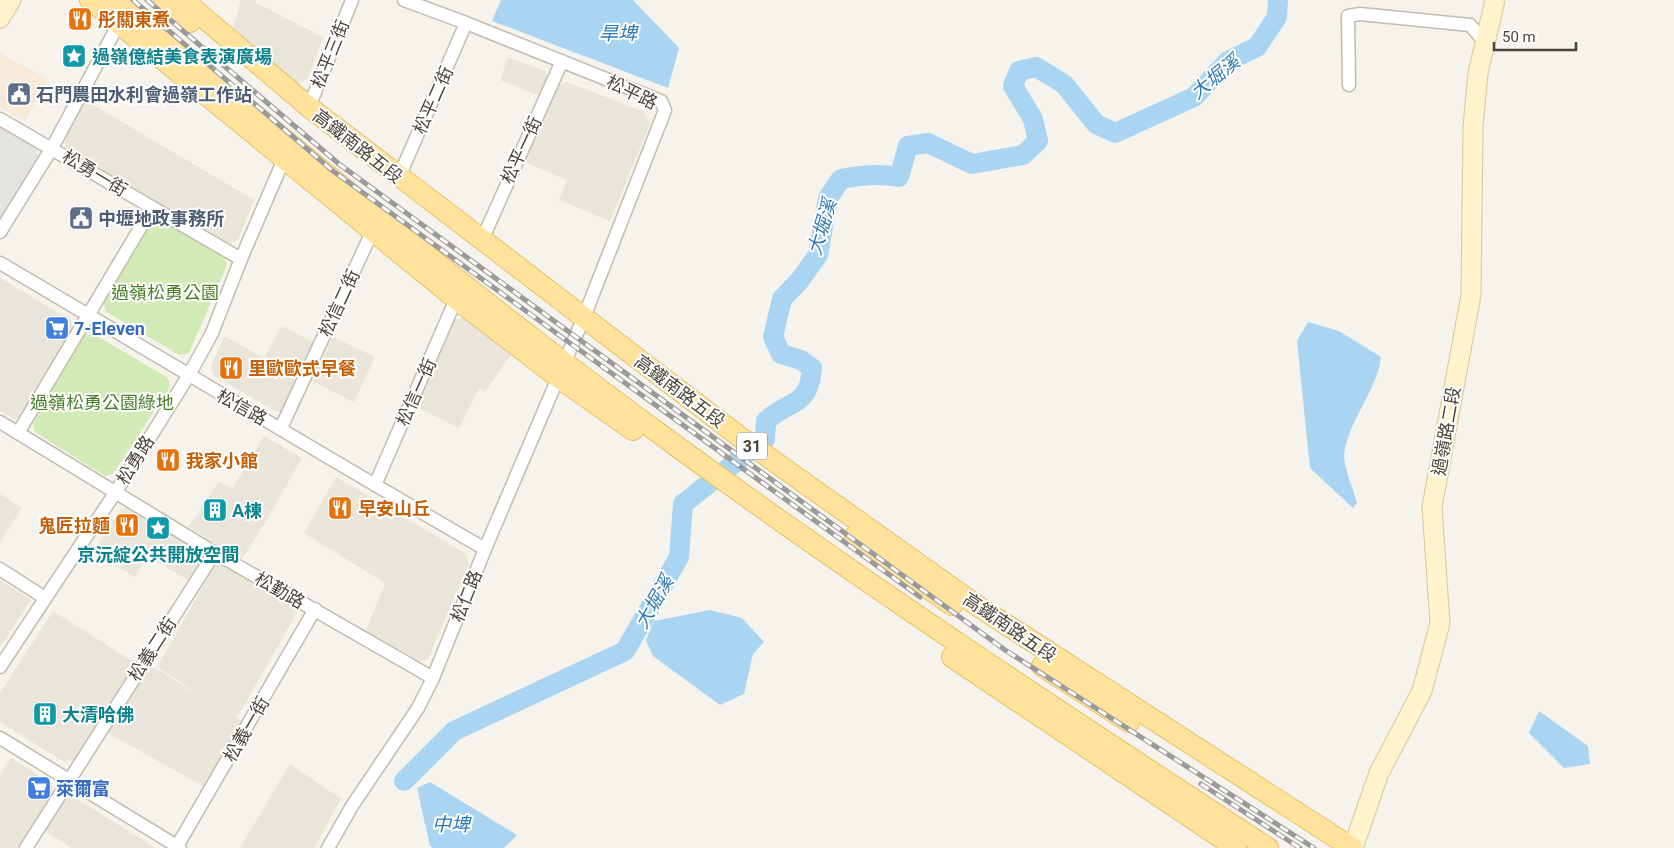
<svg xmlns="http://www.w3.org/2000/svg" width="1674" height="848" font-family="Roboto,'Noto Sans TC',sans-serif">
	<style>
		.residential { fill: #eae5da }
		.commercial { fill: #f7ead8 }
		.green { fill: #d2eab5 }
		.parking { fill: #e5e3e0 }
		.water { fill: #a9d4f2 }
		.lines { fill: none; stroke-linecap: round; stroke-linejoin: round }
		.river { stroke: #a9d4f2; stroke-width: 20 }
		.street-casing { stroke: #c2bbae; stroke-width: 15 }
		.secondary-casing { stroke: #d6c79b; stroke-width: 21 }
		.primary-casing { stroke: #e6c16a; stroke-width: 22 }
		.street { stroke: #fff; stroke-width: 12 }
		.secondary { stroke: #fff3cd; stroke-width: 19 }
		.primary { stroke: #ffe39c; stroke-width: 20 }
		.rail-casing { stroke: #9a9a9a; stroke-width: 5 }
		.rail { stroke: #fff; stroke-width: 3; stroke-dasharray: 9; stroke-linecap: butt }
		.labels { text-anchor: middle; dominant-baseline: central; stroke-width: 4; stroke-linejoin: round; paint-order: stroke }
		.shield { fill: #fff; stroke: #817c74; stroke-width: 1 }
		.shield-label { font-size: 16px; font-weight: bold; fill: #4b4439 }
		.food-label { font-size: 18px; font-weight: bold; fill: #c56008; stroke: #fff; text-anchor: start }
		.street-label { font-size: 18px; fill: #4b4439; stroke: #fff }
		.culture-label { font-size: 18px; font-weight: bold; fill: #0d838f; stroke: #fff; text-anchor: start }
		.service-label { font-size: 18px; font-weight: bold; fill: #4e5e75; stroke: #fff; text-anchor: start }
		.park-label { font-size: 18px; fill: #4a7f2a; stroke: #fff }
		.shop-label { font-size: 18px; font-weight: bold; fill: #366cbe; stroke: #fff; text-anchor: start }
		.water-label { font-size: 19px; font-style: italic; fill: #2e7ab2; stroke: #fff }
	</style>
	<rect width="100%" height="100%" fill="#f6f3ec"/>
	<g class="residential">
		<polygon points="241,0 256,0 256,3 323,37 307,80 294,83 232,30"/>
		<polygon points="508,57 545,71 548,80 542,97 500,80"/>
		<polygon points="567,82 645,112 650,124 610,221 559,200 567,180 524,162 558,85"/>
		<polygon points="85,100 254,200 238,240 229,244 66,148 64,140"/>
		<polygon points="0,278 71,320 73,329 22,416 13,419 0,410"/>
		<polygon points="465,317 512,353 485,392 479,388 459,428 417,407 455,320"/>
		<polygon points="282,326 315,343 284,410 277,412 214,376 211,366 224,336 264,358"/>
		<polygon points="333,337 375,357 354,402 312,381"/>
		<polygon points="264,436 302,458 271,512 250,500 271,513 242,559 189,527 219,481 232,489"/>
		<polygon points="336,477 465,553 469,563 428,659 420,661 366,631 385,583 304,533"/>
		<polygon points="0,494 22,508 0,542"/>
		<polygon points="127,508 201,551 202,559 188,580 147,556 135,577 93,552 120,510"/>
		<polygon points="218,560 299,609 237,718 248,724 210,790 108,733 150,665 214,704 157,667"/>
		<polygon points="0,580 31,600 0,647"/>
		<polygon points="53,611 135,663 74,760 64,762 0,722 0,693"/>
		<polygon points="11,758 52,784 53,791 18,848 0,848 0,775"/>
		<polygon points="290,764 341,799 314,848 240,848"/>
		<polygon points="73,797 156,848 72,848 45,831 66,798"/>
	</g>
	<polygon class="commercial" points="0,53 48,79 25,121 0,108"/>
	<g class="green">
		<polygon points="160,219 224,256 227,265 189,353 179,355 105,311 104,303 153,221"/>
		<polygon points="92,333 168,378 170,387 113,474 105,476 35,432 33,423 84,336"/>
	</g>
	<polygon class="parking" points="0,124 37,147 39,156 0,224"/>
	<g class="water">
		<polygon points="501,0 633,0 679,48 668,88 492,21"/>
		<path d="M1308 322 1339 331 1381 357C1377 391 1349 419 1344 454 1343 465 1354 491 1357 503L1353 508 1310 468 1297 341Z"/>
		<polygon points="710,610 742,618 764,642 753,654 744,694 720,705 653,656 646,640 654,621"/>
		<polygon points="1539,711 1588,746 1590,764 1564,768 1529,733"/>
		<polygon points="430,782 517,835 504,848 433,848 430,846 417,788"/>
	</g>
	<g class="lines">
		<path class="river" d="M404 781 454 731 625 651 679 557 683 504 765 439 766 421C790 399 809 408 812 368L801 360 781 354 773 337 782 299 800 280 818 255 828 198 841 179C860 175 879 173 899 177L908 146 928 143 972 164 1023 155 1038 141 1033 119 1013 86 1019 71 1036 67 1064 84 1096 124 1115 133 1194 97 1228 61 1257 47 1277 17 1278 0"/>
		<defs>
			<g id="street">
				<polyline points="1349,85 1348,16 1360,14 1470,25 1484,41"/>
				<polyline points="309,107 352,0"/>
				<polyline points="0,119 241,259"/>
				<polyline points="399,177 466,23"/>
				<polyline points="0,232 52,148 118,25"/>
				<polyline points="482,240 562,61"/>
				<path d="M0 263C162 358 322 455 485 549"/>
				<polyline points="0,422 210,550 433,678"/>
				<polyline points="281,428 372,232"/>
				<polyline points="18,433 152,208"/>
				<polyline points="375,485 456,299"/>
				<polyline points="0,569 45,598"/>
				<polyline points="0,667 115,493 189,375 212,333 241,259 284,159"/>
				<polyline points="0,738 180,848"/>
				<polyline points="26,848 215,552"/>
				<polyline points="176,848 315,609"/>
				<polyline points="328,848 352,806 418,708 433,678 485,549 584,317 665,110 661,101 466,23 404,0"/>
			</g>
			<g id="secondary">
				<polyline points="0,18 11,0"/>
				<polyline points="1353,848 1379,773 1422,691 1440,623 1432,507 1471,295 1473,127 1478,73 1495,0"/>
			</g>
			<g id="primary">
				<polyline points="90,0 456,299 559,378 633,430"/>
				<path d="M117 0C300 154 485 307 679 448 871 588 1069 718 1268 848"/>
				<polyline points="164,0 190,22"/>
				<polyline points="183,0 309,107 740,437 976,605 1352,848"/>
				<polyline points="855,536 952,605"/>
				<polyline points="952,657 1236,848"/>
				<polyline points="1042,666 1129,722"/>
			</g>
		</defs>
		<use href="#street" class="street-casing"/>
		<use href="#secondary" class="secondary-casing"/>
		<use href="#primary" class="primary-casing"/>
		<use href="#street" class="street"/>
		<use href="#secondary" class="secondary"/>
		<use href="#primary" class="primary"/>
		<defs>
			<g id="rail">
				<polyline points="133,0 333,171 920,597"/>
				<polyline points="147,0 339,164 1005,650 1314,848"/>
				<polyline points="1201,784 1300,848"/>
			</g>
		</defs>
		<use href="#rail" class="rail-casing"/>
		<use href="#rail" class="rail"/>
	</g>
	<defs>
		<symbol id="restaurant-square" viewBox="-11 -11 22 22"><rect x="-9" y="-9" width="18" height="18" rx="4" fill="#e8710a" stroke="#fff"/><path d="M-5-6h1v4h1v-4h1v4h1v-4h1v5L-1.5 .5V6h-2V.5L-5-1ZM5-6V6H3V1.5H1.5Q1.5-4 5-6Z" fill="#fff"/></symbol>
		<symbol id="sight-square" viewBox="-11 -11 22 22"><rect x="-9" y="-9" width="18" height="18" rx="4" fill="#0f9aa8" stroke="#fff"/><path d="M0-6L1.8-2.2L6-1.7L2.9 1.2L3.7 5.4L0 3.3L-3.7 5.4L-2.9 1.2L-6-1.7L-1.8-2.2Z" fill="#fff"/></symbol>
		<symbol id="civic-square" viewBox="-11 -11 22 22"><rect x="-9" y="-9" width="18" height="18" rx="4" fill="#5c6f8a" stroke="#fff"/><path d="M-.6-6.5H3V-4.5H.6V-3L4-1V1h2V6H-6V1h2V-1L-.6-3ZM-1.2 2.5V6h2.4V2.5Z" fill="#fff"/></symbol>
		<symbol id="supermarket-square" viewBox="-11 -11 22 22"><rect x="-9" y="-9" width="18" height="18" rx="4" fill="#3f7fe0" stroke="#fff"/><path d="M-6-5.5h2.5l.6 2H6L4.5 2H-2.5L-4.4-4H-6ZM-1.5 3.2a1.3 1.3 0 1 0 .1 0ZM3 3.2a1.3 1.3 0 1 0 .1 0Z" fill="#fff"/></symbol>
		<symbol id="building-square" viewBox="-11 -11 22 22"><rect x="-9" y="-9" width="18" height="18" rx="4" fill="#0f9aa8" stroke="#fff"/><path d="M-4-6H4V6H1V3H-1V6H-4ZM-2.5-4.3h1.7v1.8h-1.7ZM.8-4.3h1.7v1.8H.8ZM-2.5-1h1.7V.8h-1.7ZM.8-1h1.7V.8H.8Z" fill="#fff"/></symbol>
	</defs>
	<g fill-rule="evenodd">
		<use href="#restaurant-square" x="66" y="5" width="28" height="28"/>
		<use href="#sight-square" x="60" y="42" width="28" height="28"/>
		<use href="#civic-square" x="5" y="80" width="28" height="28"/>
		<use href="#civic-square" x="67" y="204" width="28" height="28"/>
		<use href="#supermarket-square" x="43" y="314" width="28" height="28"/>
		<use href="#restaurant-square" x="217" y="354" width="28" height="28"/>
		<use href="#restaurant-square" x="154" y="446" width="28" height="28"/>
		<use href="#restaurant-square" x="326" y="494" width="28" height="28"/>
		<use href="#building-square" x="201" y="496" width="28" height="28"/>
		<use href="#restaurant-square" x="113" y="511" width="28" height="28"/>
		<use href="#sight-square" x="144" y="514" width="28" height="28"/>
		<use href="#building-square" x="31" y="700" width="28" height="28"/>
		<use href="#supermarket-square" x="25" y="774" width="28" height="28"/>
	</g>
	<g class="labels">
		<rect class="shield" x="737" y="432.5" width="30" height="27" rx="4"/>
		<g class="shield-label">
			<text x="752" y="446">31</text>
		</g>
		<g class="food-label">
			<text x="98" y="19">彤關東煮</text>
			<text x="248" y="368">里歐歐式早餐</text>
			<text x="186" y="460">我家小館</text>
			<text x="358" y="508">早安山丘</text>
			<text x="110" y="525" text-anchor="end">鬼匠拉麵</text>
		</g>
		<g class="street-label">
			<text transform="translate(330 54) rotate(-68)">松平三街</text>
			<text transform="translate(632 92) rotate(26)">松平路</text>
			<text transform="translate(433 100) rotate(-66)">松平二街</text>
			<text transform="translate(358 146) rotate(38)">高鐵南路五段</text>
			<text transform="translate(521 150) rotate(-65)">松平一街</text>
			<text transform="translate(95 173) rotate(31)">松勇一街</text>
			<text transform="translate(339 303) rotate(-65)">松信二街</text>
			<text transform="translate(680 391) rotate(37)">高鐵南路五段</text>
			<text transform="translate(416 392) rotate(-66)">松信一街</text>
			<text transform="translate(242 407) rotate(29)">松信路</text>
			<text transform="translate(1446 431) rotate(-80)">過嶺路二段</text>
			<text transform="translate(135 460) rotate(-58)">松勇路</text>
			<text transform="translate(280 590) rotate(30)">松勤路</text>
			<text transform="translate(466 596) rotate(-68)">松仁路</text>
			<text transform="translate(1010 627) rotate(34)">高鐵南路五段</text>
			<text transform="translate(152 649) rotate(-57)">松義二街</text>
			<text transform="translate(246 729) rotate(-60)">松義一街</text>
		</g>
		<g class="culture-label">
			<text x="92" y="56">過嶺億結美食表演廣場</text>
			<text x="232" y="510">A棟</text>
			<text x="158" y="554" text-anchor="middle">京沅綻公共開放空間</text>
			<text x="62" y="714">大清哈佛</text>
		</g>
		<g class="service-label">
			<text x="36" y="94">石門農田水利會過嶺工作站</text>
			<text x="98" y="218">中壢地政事務所</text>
		</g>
		<g class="park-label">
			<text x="165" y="292">過嶺松勇公園</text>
			<text x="102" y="402">過嶺松勇公園綠地</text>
		</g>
		<g class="shop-label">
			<text x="74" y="328">7-Eleven</text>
			<text x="56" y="788">萊爾富</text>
		</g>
		<g class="water-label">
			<text x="618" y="33">旱埤</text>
			<text transform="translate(1215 77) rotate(-39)">大堀溪</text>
			<text transform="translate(822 227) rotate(-73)">大堀溪</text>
			<text transform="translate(654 602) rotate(-60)">大堀溪</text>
			<text x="451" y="824">中埤</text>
		</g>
	</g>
	<path d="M1494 42v8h82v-8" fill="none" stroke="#4b4439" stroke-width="2.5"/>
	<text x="1502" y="42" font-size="15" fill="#4b4439" stroke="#ffffff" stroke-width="4" paint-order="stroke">50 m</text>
</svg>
